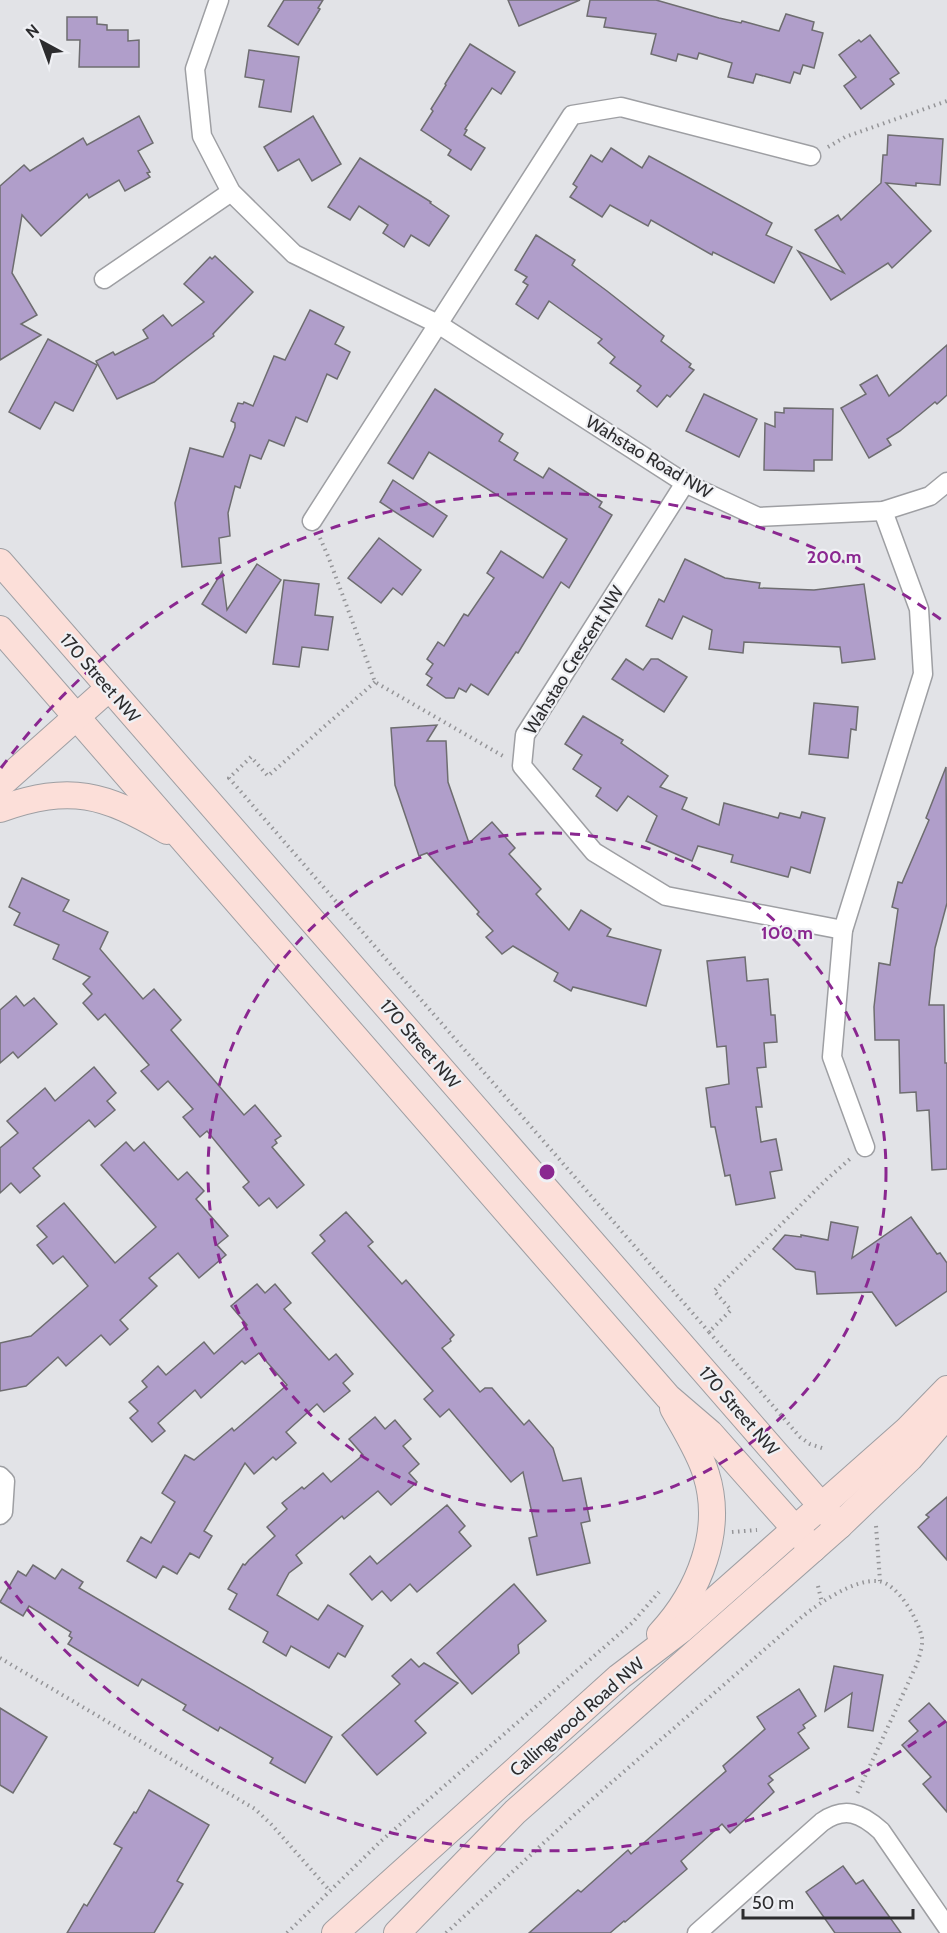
<svg xmlns="http://www.w3.org/2000/svg" width="947" height="1933" font-family="Cabin,sans-serif">
	<style>
		.building { fill: #b09eca; stroke: #6e6d70; stroke-width: 1.5 }
		.lines { fill: none; stroke-linecap: round; stroke-linejoin: round }
		.street-casing { stroke: #9e9fa3; stroke-width: 21 }
		.secondary-casing { stroke: #9e9fa3; stroke-width: 28 }
		.path { stroke: #959598; stroke-width: 4; stroke-dasharray: 1.5 4.5; stroke-linecap: butt }
		.street { stroke: #fff; stroke-width: 18 }
		.secondary { stroke: #fcdfd9; stroke-width: 26 }
		.ring { fill: none; stroke: #8a2790; stroke-width: 3; stroke-dasharray: 10 8 }
		.labels { text-anchor: middle; dominant-baseline: central; stroke-width: 4.5; stroke-linejoin: round; paint-order: stroke }
		.street-label { font-size: 18px; fill: #2c2c2e; stroke: #eff0f4 }
		.centre { fill: #8a2790; stroke: #eff0f4; stroke-width: 3 }
		.ring-label { font-size: 18px; text-anchor: middle; font-weight: bold; fill: #8a2790; stroke: #eff0f4; stroke-width: 4.5; stroke-linejoin: round; paint-order: stroke }
	</style>
	<rect width="100%" height="100%" fill="#e2e3e7"/>
	<g class="building">
		<polygon points="284,0 323,0 318,8 320,9 298,45 268,26"/>
		<polygon points="508,0 580,0 519,26"/>
		<polygon points="590,0 656,0 719,18 741,23 742,21 779,31 786,14 814,22 812,30 823,33 814,68 803,65 800,74 794,72 790,83 756,74 753,83 728,77 732,63 699,53 697,59 678,54 676,61 651,54 656,34 604,27 606,18 587,16"/>
		<polygon points="67,17 97,17 97,24 107,25 107,30 128,30 128,41 139,40 139,67 79,67 80,40 67,40"/>
		<polygon points="870,35 899,73 890,79 894,84 861,109 844,86 856,77 839,55 859,40 861,42"/>
		<polygon points="470,44 515,72 501,94 492,88 465,129 467,130 464,135 485,148 471,170 448,155 451,150 421,130 433,111 431,109 446,85 445,84"/>
		<polygon points="249,50 299,57 291,112 259,107 264,80 245,77"/>
		<polygon points="139,116 153,143 138,151 150,172 147,173 150,177 125,191 119,180 89,198 87,194 41,236 22,215 12,273 37,315 21,324 41,335 0,360 0,186 24,165 30,171 83,138 87,145"/>
		<polygon points="313,116 341,164 312,181 299,159 278,171 264,147"/>
		<polygon points="888,135 943,139 940,185 916,183 916,186 886,183 931,231 892,268 888,263 831,300 798,251 844,273 815,230 838,215 841,220 881,183 883,155 887,155"/>
		<polygon points="611,148 642,168 649,156 772,223 766,235 792,247 774,283 713,252 712,255 651,220 648,226 610,205 602,217 570,197 577,187 573,184 591,155 602,162"/>
		<polygon points="360,158 431,202 430,203 449,216 429,246 411,235 404,247 383,233 388,225 359,206 350,220 328,207"/>
		<polygon points="536,235 575,260 572,265 607,291 664,336 661,341 691,364 689,367 694,370 670,397 667,395 657,407 637,391 641,386 610,363 615,357 598,343 602,339 549,301 538,319 516,304 528,285 523,282 527,277 515,270"/>
		<polygon points="215,256 253,292 213,334 214,336 154,382 117,399 96,361 113,352 115,355 148,338 143,330 163,315 172,326 204,302 184,284 210,257 212,259"/>
		<polygon points="310,310 344,327 335,344 350,352 337,379 327,374 307,422 296,417 284,446 269,440 261,459 250,455 240,488 235,486 228,513 230,536 219,538 221,563 182,567 175,503 190,448 223,457 235,427 235,423 231,421 238,403 243,404 244,402 253,406 274,356 285,360"/>
		<polygon points="48,339 97,365 73,411 55,402 40,429 9,412"/>
		<polygon points="947,345 947,395 937,404 935,402 900,431 887,439 891,445 869,458 841,408 866,394 860,385 877,375 889,396"/>
		<polygon points="435,389 503,434 499,441 518,453 514,460 543,478 549,468 602,502 599,507 612,515 569,588 561,582 518,653 516,652 488,695 471,684 466,692 459,688 454,698 446,698 427,685 432,678 426,674 433,664 427,659 438,642 444,646 464,614 468,616 494,578 487,573 501,551 543,578 567,539 429,452 413,479 388,463"/>
		<polygon points="704,394 757,419 739,457 686,431"/>
		<polygon points="784,408 833,409 832,460 814,460 814,471 764,470 765,423 775,427 775,412 784,413"/>
		<polygon points="393,480 447,516 433,537 380,502"/>
		<polygon points="379,538 421,570 402,595 393,588 381,603 348,578"/>
		<polygon points="685,559 725,578 760,583 759,588 814,590 864,584 875,659 842,663 840,647 744,642 743,653 709,649 712,630 683,616 672,639 646,626 659,599 664,602"/>
		<polygon points="257,564 281,580 246,633 202,604 222,572 227,610"/>
		<polygon points="284,580 319,584 315,615 333,617 328,650 302,647 299,667 273,664"/>
		<polygon points="626,659 643,670 651,659 658,659 687,677 664,712 612,679"/>
		<polygon points="814,703 858,707 856,730 851,729 848,758 809,754"/>
		<polygon points="583,716 623,740 621,743 668,776 660,787 687,798 682,809 719,825 724,803 778,818 780,813 800,818 802,812 825,818 810,873 791,867 788,877 731,862 733,855 698,846 692,861 646,841 657,816 628,796 617,811 596,796 601,788 573,769 582,755 565,744"/>
		<polygon points="437,725 427,741 446,741 448,782 469,843 492,822 515,848 509,854 541,889 536,894 569,930 581,910 611,929 607,936 661,950 646,1006 573,987 571,991 554,981 558,973 513,946 502,954 486,937 493,931 477,914 479,912 427,853 419,856 395,785 391,728"/>
		<polygon points="946,767 947,903 935,948 929,1005 944,1005 945,1063 947,1063 947,1169 932,1170 929,1110 917,1111 916,1092 900,1093 899,1040 875,1040 874,1007 879,963 890,965 898,909 892,907 898,882 902,883 929,820 926,818"/>
		<polygon points="22,878 69,900 63,911 108,932 100,949 143,999 154,989 181,1020 171,1030 244,1115 255,1105 281,1136 275,1140 277,1143 272,1147 304,1185 277,1208 269,1198 259,1206 243,1187 249,1182 207,1131 200,1137 183,1117 193,1109 168,1081 158,1090 141,1071 149,1065 105,1014 98,1020 83,1003 92,994 83,984 90,977 53,959 59,945 14,925 20,913 9,907"/>
		<polygon points="745,957 747,981 768,979 771,1015 775,1015 777,1042 764,1043 766,1067 757,1068 762,1107 756,1107 761,1142 776,1139 782,1170 770,1172 775,1198 736,1205 730,1175 725,1176 715,1127 711,1127 706,1088 729,1084 726,1046 717,1047 707,961"/>
		<polygon points="16,996 24,1006 34,998 57,1024 18,1058 13,1052 0,1063 0,1010"/>
		<polygon points="94,1067 116,1093 107,1101 115,1110 95,1127 89,1120 33,1168 40,1176 20,1193 11,1183 0,1193 0,1148 18,1133 7,1121 45,1088 55,1101"/>
		<polygon points="126,1142 134,1151 144,1142 178,1180 187,1172 204,1191 196,1199 228,1236 217,1245 226,1255 199,1278 178,1253 149,1278 157,1286 120,1320 128,1329 110,1345 101,1335 66,1366 58,1357 26,1386 0,1391 0,1343 31,1336 88,1286 63,1256 53,1264 37,1245 47,1237 37,1226 64,1203 115,1263 156,1227 101,1165"/>
		<polygon points="346,1212 373,1242 368,1246 402,1284 406,1280 454,1335 450,1339 451,1341 442,1348 480,1392 485,1388 492,1388 524,1425 529,1420 553,1448 563,1481 581,1478 590,1521 581,1523 590,1563 537,1575 529,1538 537,1536 523,1472 511,1482 449,1409 440,1417 424,1399 433,1391 312,1253 325,1241 320,1235"/>
		<polygon points="911,1217 937,1254 940,1253 947,1263 947,1291 896,1326 872,1292 817,1294 815,1272 796,1269 773,1249 785,1235 801,1237 801,1235 828,1240 831,1222 858,1227 852,1258"/>
		<polygon points="257,1284 265,1293 275,1284 291,1303 284,1309 329,1360 336,1354 353,1374 343,1383 350,1391 324,1412 317,1404 286,1432 296,1443 276,1460 273,1457 254,1474 245,1463 204,1531 212,1536 199,1558 190,1553 177,1574 163,1566 156,1578 127,1561 141,1537 151,1543 175,1502 162,1493 185,1455 194,1460 232,1428 234,1431 287,1385 259,1353 245,1364 242,1361 201,1398 195,1390 158,1423 165,1431 152,1442 130,1418 138,1411 129,1402 147,1387 142,1381 158,1366 166,1375 204,1342 214,1354 247,1325 231,1306"/>
		<polygon points="375,1417 385,1429 395,1420 411,1439 403,1446 419,1464 409,1473 417,1482 391,1505 378,1491 344,1519 342,1516 296,1555 302,1563 289,1573 277,1595 318,1620 328,1605 363,1626 345,1657 338,1653 329,1668 291,1646 286,1656 263,1642 268,1632 229,1609 237,1594 228,1589 243,1564 245,1565 249,1560 275,1536 267,1527 287,1509 282,1503 302,1487 304,1489 323,1473 331,1482 363,1455 349,1439"/>
		<polygon points="947,1497 947,1560 918,1527 929,1517 926,1515"/>
		<polygon points="447,1505 465,1526 459,1532 471,1546 417,1592 410,1584 391,1601 382,1591 372,1600 350,1574 370,1556 377,1564"/>
		<polygon points="33,1565 55,1579 62,1569 83,1582 79,1588 332,1737 305,1783 270,1763 273,1758 220,1727 218,1731 183,1710 186,1705 142,1679 138,1686 68,1644 72,1638 69,1636 71,1632 29,1606 23,1616 0,1602 18,1571 26,1576"/>
		<polygon points="514,1584 546,1621 518,1645 519,1653 472,1694 437,1653"/>
		<polygon points="411,1659 419,1667 424,1663 458,1683 415,1721 426,1733 377,1775 342,1735 400,1684 392,1676"/>
		<polygon points="834,1666 883,1675 873,1731 848,1727 852,1693 825,1711"/>
		<polygon points="799,1689 816,1716 803,1725 805,1728 798,1733 809,1748 769,1776 773,1780 768,1784 774,1792 750,1815 730,1833 722,1824 681,1861 687,1869 625,1922 624,1921 610,1933 529,1933 578,1890 581,1892 628,1850 631,1854 726,1771 723,1766 765,1729 757,1717"/>
		<polygon points="929,1703 947,1723 947,1812 923,1784 931,1777 902,1745 918,1731 909,1721"/>
		<polygon points="0,1708 47,1737 13,1793 0,1785"/>
		<polygon points="149,1790 209,1825 177,1881 183,1884 154,1933 67,1933 84,1904 87,1906 122,1848 114,1844 134,1812 136,1813"/>
		<polygon points="843,1866 856,1884 863,1880 901,1933 835,1933 806,1892"/>
	</g>
	<g class="lines">
		<defs>
			<g id="street">
				<polyline points="219,0 195,69 202,136 231,192 294,254 438,324 685,483 758,517 883,511 930,496 947,482"/>
				<polyline points="104,279 231,192"/>
				<polyline points="685,483 525,735 522,766 594,852 666,896 843,930"/>
				<polyline points="312,521 572,115 621,107 811,156"/>
				<polyline points="865,1147 832,1057 843,930 923,674 919,609 883,511"/>
				<polyline points="0,1476 5,1481 3,1512 0,1515"/>
				<path d="M697 1933 822 1822C845 1806 861 1813 881 1831L947 1927"/>
			</g>
			<g id="secondary">
				<polyline points="0,562 839,1526"/>
				<polyline points="0,629 668,1397 710,1433 813,1549"/>
				<polyline points="0,785 109,688"/>
				<path d="M0 809C71 784 104 794 167 831"/>
				<path d="M660 1634C699 1592 724 1531 706 1474 700 1453 684 1428 673 1408"/>
				<polyline points="335,1933 619,1677 681,1630 907,1430 947,1389"/>
				<polyline points="397,1933 515,1812 839,1526 910,1458 947,1415"/>
			</g>
		</defs>
		<use href="#street" class="street-casing"/>
		<use href="#secondary" class="secondary-casing"/>
		<g class="path">
			<polyline points="828,147 845,137 947,101"/>
			<polyline points="320,538 328,556 375,682 503,756"/>
			<polyline points="375,682 268,776 251,757 229,778 709,1332"/>
			<polyline points="822,1448 810,1444 800,1437 709,1332 731,1310 714,1291 827,1179 850,1159"/>
			<polyline points="876,1526 880,1581"/>
			<polyline points="732,1532 757,1530"/>
			<polyline points="818,1586 822,1603"/>
			<polyline points="0,1658 255,1809 272,1825 330,1891"/>
			<polyline points="287,1933 381,1841 632,1623 659,1592"/>
			<path d="M446 1933 574 1815 803 1616C821 1602 854 1579 878 1581 898 1583 919 1621 922 1638 923 1647 919 1657 916 1666L856 1796"/>
		</g>
		<use href="#street" class="street"/>
		<use href="#secondary" class="secondary"/>
	</g>
	<g class="ring">
		<circle cx="547" cy="1172" r="339"/>
		<path d="M946 1721A679 679 0 0 1 1 1576M1 768A679 679 0 0 1 946 623"/>
	</g>
	<g class="labels">
		<g class="street-label">
			<text transform="translate(649 457) rotate(31)">Wahstao Road NW</text>
			<text transform="translate(574 660) rotate(-58)">Wahstao Crescent NW</text>
			<text transform="translate(100 678) rotate(49)">170 Street NW</text>
			<text transform="translate(420 1044) rotate(49)">170 Street NW</text>
			<text transform="translate(739 1411) rotate(49)">170 Street NW</text>
			<text transform="translate(577 1717) rotate(-41)">Callingwood Road NW</text>
		</g>
	</g>
	<circle cx="547" cy="1172" r="9" class="centre"/>
	<g class="ring-label">
		<text x="834" y="563">200 m</text>
		<text x="787" y="939">100 m</text>
	</g>
	<g transform="translate(42 42) rotate(319)" stroke="#eff0f4" stroke-width="4.5" paint-order="stroke">
	<path d="M0-4.5L10 22L0 15L-10 22Z" fill="#2c2c2e"/>
	<text y="-9" font-size="16" font-weight="bold" text-anchor="middle" fill="#2c2c2e">N</text>
	</g>
	<path d="M743 1909v9h170v-9" fill="none" stroke="#2c2c2e" stroke-width="3"/>
	<text x="752" y="1909" font-size="18" fill="#2c2c2e" stroke="#eff0f4" stroke-width="4.5" paint-order="stroke">50 m</text>
</svg>
